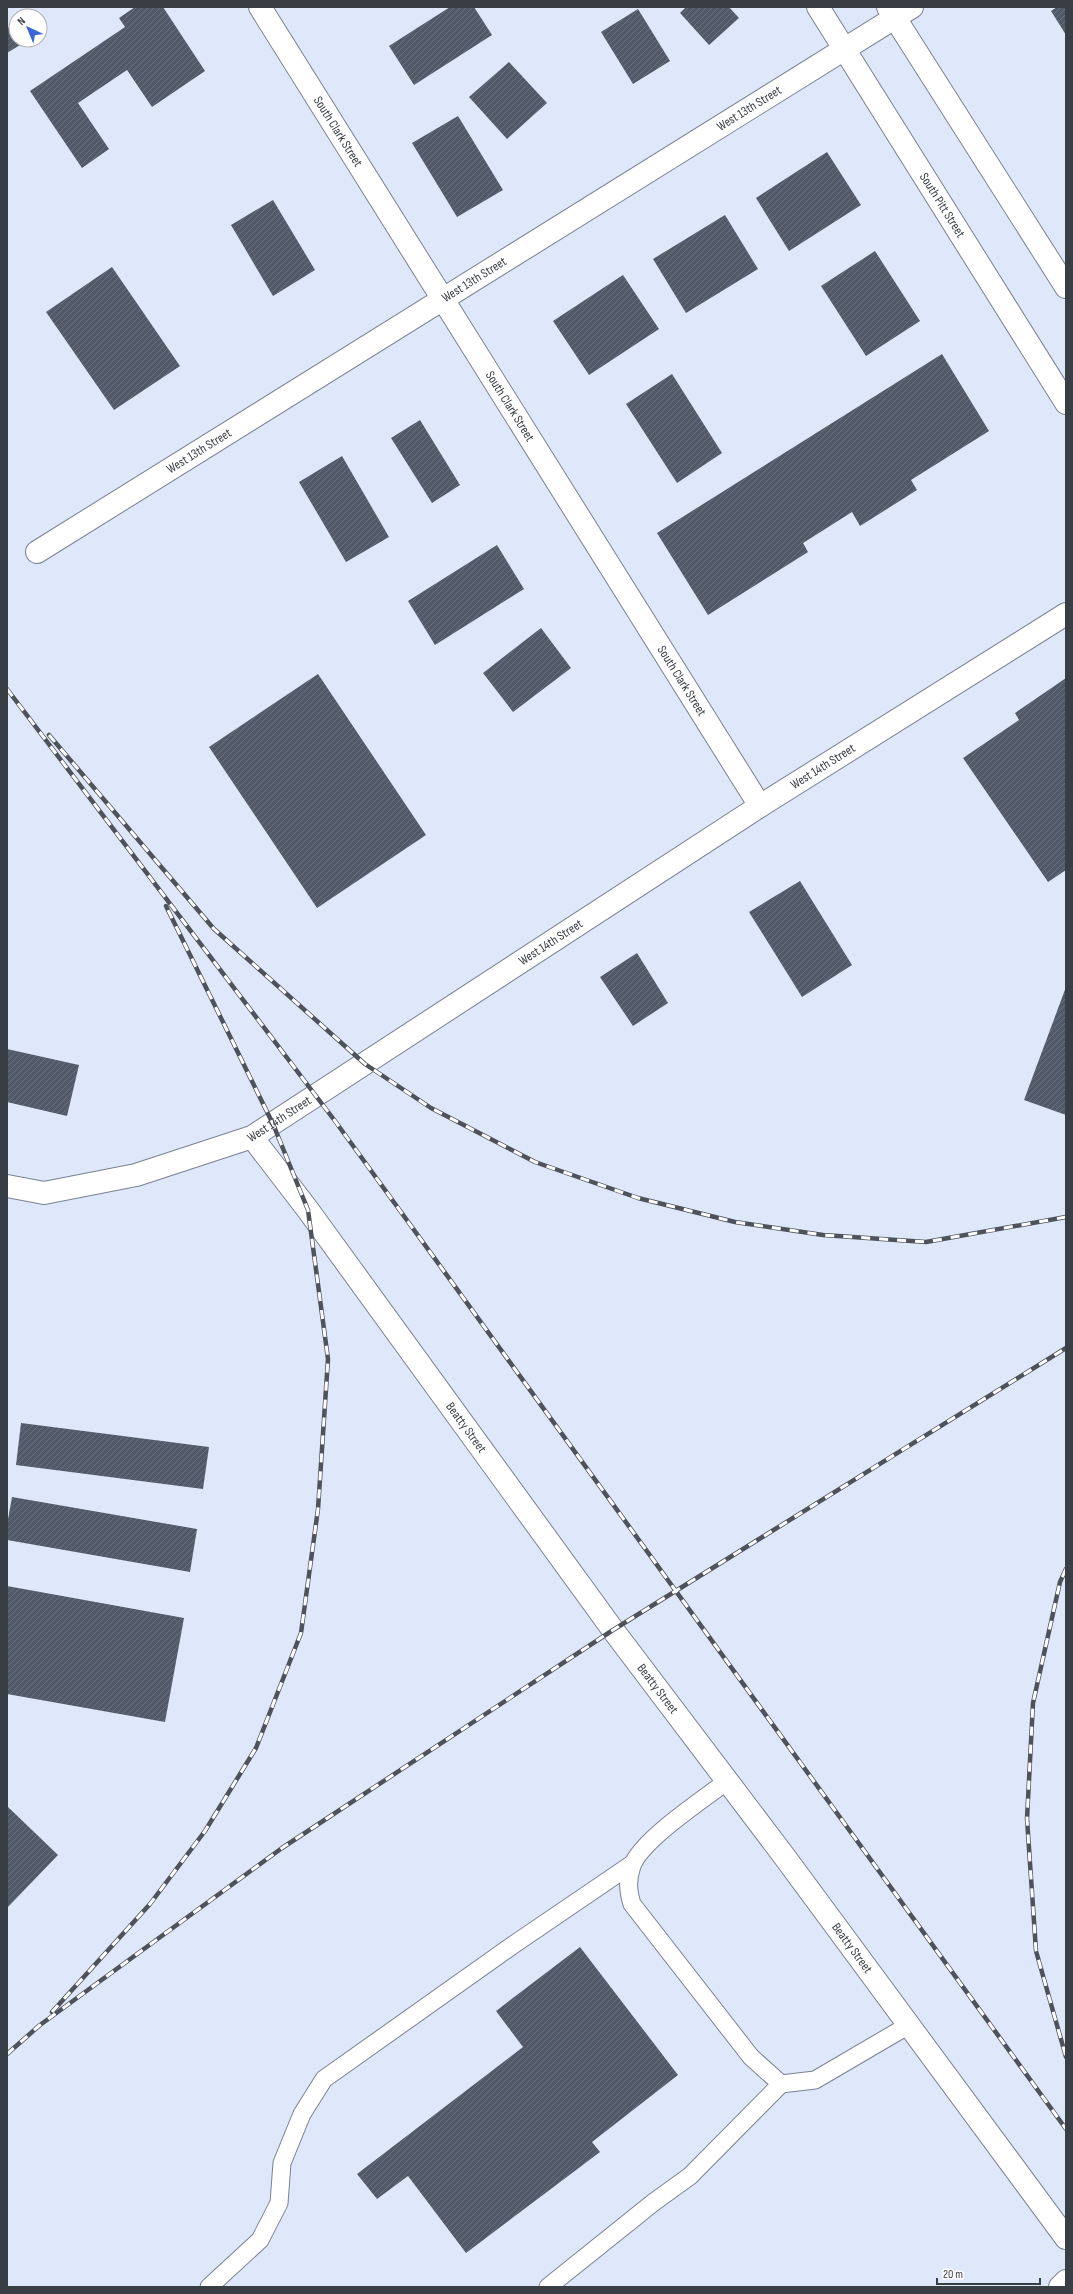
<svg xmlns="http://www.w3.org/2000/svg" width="1073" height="2294" font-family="'Sofia Sans Condensed',sans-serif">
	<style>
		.building { fill: url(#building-hatch) }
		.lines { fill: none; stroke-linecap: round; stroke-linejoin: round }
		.lane-casing { stroke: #798292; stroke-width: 19 }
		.street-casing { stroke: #798292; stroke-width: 24 }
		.secondary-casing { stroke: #798292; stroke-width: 24 }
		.lane { stroke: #fff; stroke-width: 17 }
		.street { stroke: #fff; stroke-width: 22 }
		.secondary { stroke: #fff; stroke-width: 22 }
		.rail-casing { stroke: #4e525b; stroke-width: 4.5 }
		.rail { stroke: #fff; stroke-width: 3; stroke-dasharray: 9; stroke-linecap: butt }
		.labels { text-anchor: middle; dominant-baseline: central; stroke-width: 4; stroke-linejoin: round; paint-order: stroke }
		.street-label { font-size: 13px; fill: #393d44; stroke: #fff }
	</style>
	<defs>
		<pattern id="building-hatch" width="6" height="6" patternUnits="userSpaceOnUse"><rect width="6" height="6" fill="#525a69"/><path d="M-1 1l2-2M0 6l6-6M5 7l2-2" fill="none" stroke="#696f7c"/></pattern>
	</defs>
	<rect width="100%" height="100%" fill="#dfe8fa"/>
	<g class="building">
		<polygon points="135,7 163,7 205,71 152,107 127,70 78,103 109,149 82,168 30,91 125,27 119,18"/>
		<polygon points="450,7 474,7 492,35 414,85 389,46"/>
		<polygon points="686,7 729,7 739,18 709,45 680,13"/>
		<polygon points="1057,7 1066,7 1066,35 1051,11"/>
		<polygon points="638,9 670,61 633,84 601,32"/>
		<polygon points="7,25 20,45 7,53"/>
		<polygon points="509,62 547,103 507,139 469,97"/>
		<polygon points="458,116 503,190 457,217 412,143"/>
		<polygon points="827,152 861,205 789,251 756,198"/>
		<polygon points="273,200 315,270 273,296 231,225"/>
		<polygon points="725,215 758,269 686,313 653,259"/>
		<polygon points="875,251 920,321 866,356 821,286"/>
		<polygon points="112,267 180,366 114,410 46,312"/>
		<polygon points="623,275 659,329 589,375 553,321"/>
		<polygon points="942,354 989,431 911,480 917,490 860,526 852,512 803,543 808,552 708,615 657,533"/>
		<polygon points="672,374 722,453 677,483 626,404"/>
		<polygon points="420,420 460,485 432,503 391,438"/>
		<polygon points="342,456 389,537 346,562 299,482"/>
		<polygon points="497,545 524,589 435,645 408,601"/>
		<polygon points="541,628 571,668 513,712 483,673"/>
		<polygon points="318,674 426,835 317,908 209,747"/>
		<polygon points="1066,678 1066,870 1048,882 963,758 1019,720 1015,713"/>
		<polygon points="800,881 852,965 802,997 749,912"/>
		<polygon points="637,953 668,1003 633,1026 600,977"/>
		<polygon points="1066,987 1066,1115 1024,1100"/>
		<polygon points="7,1049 79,1065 67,1116 7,1102"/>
		<polygon points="21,1423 209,1447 203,1489 16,1465"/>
		<polygon points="12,1497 197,1529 190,1572 7,1540 7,1525"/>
		<polygon points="7,1586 184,1618 165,1722 7,1694"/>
		<polygon points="7,1806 58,1855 7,1908"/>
		<polygon points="580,1947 678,2075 592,2142 600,2152 466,2253 408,2176 377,2199 357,2174 523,2047 496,2011"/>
	</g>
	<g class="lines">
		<defs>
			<g id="lane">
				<path d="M727 1781C704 1799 641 1840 632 1866 627 1880 628 1891 632 1904L751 2057 781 2084 815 2080 909 2025"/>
				<polyline points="209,2287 260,2240 279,2203 282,2163 302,2114 324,2079 513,1945 632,1864"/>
				<polyline points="548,2287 654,2202 690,2176 781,2084"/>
			</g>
			<g id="street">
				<path id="s1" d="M260 7 760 806"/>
				<path id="s2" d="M818 7 1066 403"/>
				<polyline points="888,7 1066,287"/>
				<path id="s3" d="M37 552 912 7"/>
				<path id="s4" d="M252 1137 308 1210 613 1630 784 1856 1066 2238"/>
				<polyline points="1060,2287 1066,2281"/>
			</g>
			<g id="secondary">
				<path id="s5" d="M7 1186 44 1193 136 1175 252 1137 760 806 1066 614"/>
			</g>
		</defs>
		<use href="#lane" class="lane-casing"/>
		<use href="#street" class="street-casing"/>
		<use href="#secondary" class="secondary-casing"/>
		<use href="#lane" class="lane"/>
		<use href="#street" class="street"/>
		<use href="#secondary" class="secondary"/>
		<defs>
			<g id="rail">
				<polyline points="7,689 335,1121 1066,2129"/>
				<polyline points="49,735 214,929 365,1064 431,1108 535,1162 638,1198 735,1222 823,1235 926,1242 1066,1217"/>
				<polyline points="1066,1569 1060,1582 1033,1703 1027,1819 1036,1951 1066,2057"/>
				<polyline points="52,2012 150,1904 205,1831 256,1748 301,1633 318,1509 328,1359 308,1210 273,1124 166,906"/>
				<polyline points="7,2054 40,2025 282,1848 613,1630 1066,1348"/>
			</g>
		</defs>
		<use href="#rail" class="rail-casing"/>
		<use href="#rail" class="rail"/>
	</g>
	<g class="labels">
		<g class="street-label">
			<text stroke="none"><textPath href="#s3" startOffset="839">West 13th Street</textPath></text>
			<text stroke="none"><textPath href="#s1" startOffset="147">South Clark Street</textPath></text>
			<text stroke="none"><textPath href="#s2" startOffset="234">South Pitt Street</textPath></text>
			<text stroke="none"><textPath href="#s3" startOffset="515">West 13th Street</textPath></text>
			<text stroke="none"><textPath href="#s1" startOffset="471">South Clark Street</textPath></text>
			<text stroke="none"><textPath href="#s3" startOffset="191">West 13th Street</textPath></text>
			<text stroke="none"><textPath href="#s1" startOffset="795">South Clark Street</textPath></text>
			<text stroke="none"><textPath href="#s5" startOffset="934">West 14th Street</textPath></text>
			<text stroke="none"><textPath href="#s5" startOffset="610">West 14th Street</textPath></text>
			<text stroke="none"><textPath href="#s5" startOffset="286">West 14th Street</textPath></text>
			<text stroke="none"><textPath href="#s4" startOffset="361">Beatty Street</textPath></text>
			<text stroke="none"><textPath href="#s4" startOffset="685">Beatty Street</textPath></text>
			<text stroke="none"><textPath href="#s4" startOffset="1009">Beatty Street</textPath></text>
		</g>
	</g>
	<rect width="1073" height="2294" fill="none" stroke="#393d44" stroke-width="16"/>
	<g transform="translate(28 28) rotate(316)"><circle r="19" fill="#ffffff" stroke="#b0b1b4"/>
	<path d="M0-3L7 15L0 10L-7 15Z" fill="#3866d7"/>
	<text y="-6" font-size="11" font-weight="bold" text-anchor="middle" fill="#393d44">N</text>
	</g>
	<path d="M937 2278v6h103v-6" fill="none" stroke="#393d44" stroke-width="2"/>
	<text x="943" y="2278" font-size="12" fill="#393d44" stroke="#ffffff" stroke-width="3" paint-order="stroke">20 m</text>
</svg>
